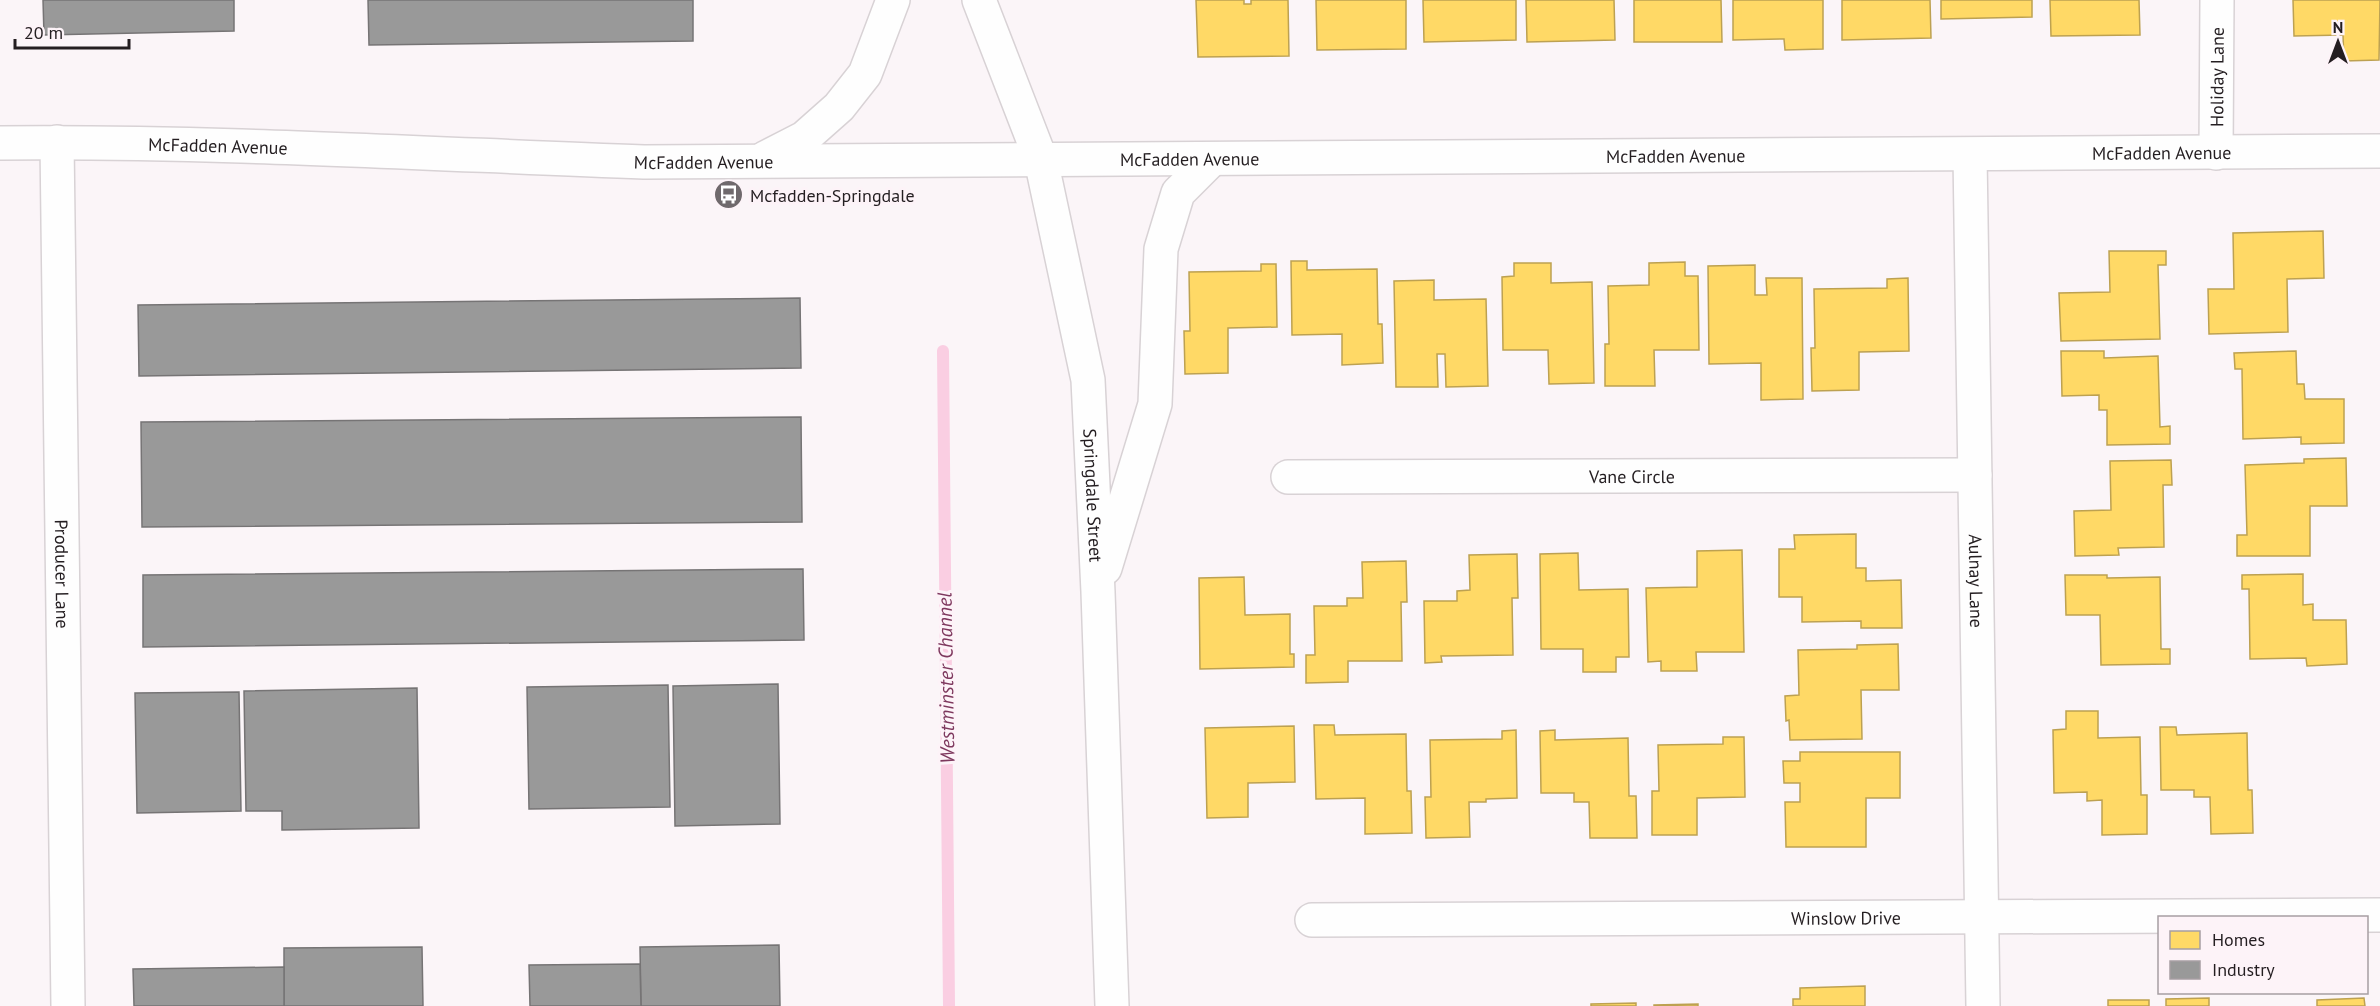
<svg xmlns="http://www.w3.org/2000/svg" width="2380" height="1006" font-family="'PT Sans',sans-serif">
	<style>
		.homes { fill: #ffd966; stroke: #bda151; stroke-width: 1.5 }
		.industry { fill: #999; stroke: #767475; stroke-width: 1.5 }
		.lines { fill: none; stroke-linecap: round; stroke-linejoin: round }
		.stream { stroke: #facee2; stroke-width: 12 }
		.street-casing { stroke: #d8d2d5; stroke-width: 36 }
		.secondary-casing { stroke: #d8d2d5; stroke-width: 36 }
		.street { stroke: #fefefe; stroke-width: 33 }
		.secondary { stroke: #fefefe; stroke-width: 33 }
		.labels { text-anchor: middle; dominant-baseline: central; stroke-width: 6; stroke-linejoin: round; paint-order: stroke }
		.street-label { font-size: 18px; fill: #241e21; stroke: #fdf3f8 }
		.poi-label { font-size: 18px; fill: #241e21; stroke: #fdf3f8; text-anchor: start }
		.water-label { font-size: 20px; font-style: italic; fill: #7e385e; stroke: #fdf3f8 }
	</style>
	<rect width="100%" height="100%" fill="#fbf5f8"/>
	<g class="homes">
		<polygon points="1196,0 1244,0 1244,4 1251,4 1251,0 1288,0 1289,56 1198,57"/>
		<polygon points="1316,0 1406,0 1406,49 1317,50"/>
		<polygon points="1423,0 1516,0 1516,40 1424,42"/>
		<polygon points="1526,0 1614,0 1615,40 1527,42"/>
		<polygon points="1634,0 1721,0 1722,42 1634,42"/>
		<polygon points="1733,0 1823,0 1823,49 1785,50 1784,39 1733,40"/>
		<polygon points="1842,0 1930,0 1931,38 1842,40"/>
		<polygon points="1941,0 2032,0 2032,17 1941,19"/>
		<polygon points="2050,0 2139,0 2140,35 2051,36"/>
		<polygon points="2293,0 2380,0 2379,60 2344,61 2343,35 2294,36"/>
		<polygon points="2323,231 2324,278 2287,279 2288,332 2209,334 2208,289 2234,289 2233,233"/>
		<polygon points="2109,251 2166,251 2166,265 2158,265 2160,339 2061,341 2059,293 2110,292"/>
		<polygon points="1291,261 1307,261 1307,270 1377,269 1378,324 1382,324 1383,363 1342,365 1342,334 1292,335"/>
		<polygon points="1685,262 1685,276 1698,276 1699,350 1654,350 1655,386 1605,386 1605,344 1609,344 1608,286 1649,285 1649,263"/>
		<polygon points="1514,263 1551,263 1551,283 1592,282 1594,383 1549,384 1548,350 1503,350 1502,277 1514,276"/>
		<polygon points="1261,264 1276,264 1277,327 1228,328 1228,373 1185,374 1184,331 1190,331 1189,272 1261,271"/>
		<polygon points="1755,265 1755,295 1767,295 1766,278 1802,278 1803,399 1761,400 1761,363 1709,364 1708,266"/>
		<polygon points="1908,278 1909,351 1859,352 1859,390 1812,391 1811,348 1815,348 1814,289 1887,288 1887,279"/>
		<polygon points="1434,280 1434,300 1486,299 1488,386 1446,387 1445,354 1437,354 1438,387 1396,387 1394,281"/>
		<polygon points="2061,351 2104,351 2104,358 2158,356 2160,427 2170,426 2170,444 2107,445 2107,410 2099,410 2099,395 2062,396"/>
		<polygon points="2296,351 2297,384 2304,384 2305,399 2344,399 2344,443 2301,444 2301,437 2243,439 2242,369 2235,369 2234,353"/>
		<polygon points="2346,458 2347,506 2310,506 2310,556 2237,556 2237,535 2247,535 2245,465 2304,463 2304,459"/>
		<polygon points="2171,460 2172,485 2163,485 2164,547 2118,548 2119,555 2075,556 2074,511 2111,510 2110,461"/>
		<polygon points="1856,534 1856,568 1866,568 1866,581 1901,580 1902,628 1861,628 1861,621 1802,622 1802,597 1779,597 1779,549 1795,549 1794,535"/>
		<polygon points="1742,550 1744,652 1696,652 1697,671 1661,671 1661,661 1648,662 1646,588 1697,587 1697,551"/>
		<polygon points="1578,553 1579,590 1628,589 1629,657 1616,657 1616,672 1583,672 1583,649 1541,649 1540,554"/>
		<polygon points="1517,554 1518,598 1512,598 1513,655 1441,656 1442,662 1425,663 1424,601 1457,601 1457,591 1470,590 1469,555"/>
		<polygon points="1406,561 1407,602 1401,602 1402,661 1348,661 1348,682 1306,683 1306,655 1315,655 1314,606 1347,606 1347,598 1363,598 1362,562"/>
		<polygon points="2303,574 2303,605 2313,604 2313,620 2346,620 2347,664 2307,666 2306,658 2250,659 2249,589 2242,589 2242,575"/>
		<polygon points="2065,575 2107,575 2107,578 2160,577 2161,649 2170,649 2170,664 2101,665 2100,615 2066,615"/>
		<polygon points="1244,577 1245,615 1290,614 1290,654 1294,654 1294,667 1200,669 1199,578"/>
		<polygon points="1898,644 1899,690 1861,690 1862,739 1790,740 1789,720 1786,721 1785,696 1799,695 1798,650 1857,649 1857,645"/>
		<polygon points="2066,711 2098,711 2098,738 2140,737 2141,795 2147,795 2147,834 2102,835 2102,800 2087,801 2087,792 2054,793 2053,730 2066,729"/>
		<polygon points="1314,725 1334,725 1335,735 1406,734 1407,791 1411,791 1412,833 1365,834 1365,798 1316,799"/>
		<polygon points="1294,726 1295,782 1248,783 1248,817 1207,818 1205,728"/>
		<polygon points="2160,727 2176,727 2177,735 2247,733 2248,790 2252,790 2253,833 2211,834 2210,797 2194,797 2194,790 2161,790"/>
		<polygon points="1516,730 1517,798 1486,799 1486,802 1469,802 1470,837 1426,838 1425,797 1431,797 1430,740 1502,739 1502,731"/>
		<polygon points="1555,730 1555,740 1628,738 1629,796 1636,796 1637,838 1590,838 1589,802 1574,802 1574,793 1541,793 1540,731"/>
		<polygon points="1723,737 1744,737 1745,797 1697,798 1697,835 1652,835 1652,791 1659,791 1658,745 1723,744"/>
		<polygon points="1800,752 1900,752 1900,798 1866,798 1866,847 1786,847 1785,802 1800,802 1800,783 1784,783 1783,761 1800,761"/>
		<polygon points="1865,986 1865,1006 1793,1006 1793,999 1800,999 1800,988"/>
		<polygon points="2209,998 2209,1006 2166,1006 2166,999"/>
		<polygon points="2364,998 2365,1006 2317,1006 2317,1000"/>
		<rect x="2108" y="1000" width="41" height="6"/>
		<polygon points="1636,1003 1636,1006 1591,1006 1591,1004"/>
		<polygon points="1698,1004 1698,1006 1654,1006 1654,1005"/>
	</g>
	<g class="industry">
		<polygon points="43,0 234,0 234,31 44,35"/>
		<polygon points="368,0 693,0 693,41 369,45"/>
		<polygon points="800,298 801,368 139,376 138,305"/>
		<polygon points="801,417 802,522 142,527 141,422"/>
		<polygon points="803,569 804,640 143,647 143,575"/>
		<polygon points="778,684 780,824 675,826 673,686"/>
		<polygon points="668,685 670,807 529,809 527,687"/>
		<polygon points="417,688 419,828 282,830 282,811 246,811 244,691"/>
		<polygon points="239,692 241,811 137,813 135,693"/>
		<polygon points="779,945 780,1006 641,1006 640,947"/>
		<polygon points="422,947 423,1006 284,1006 284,948"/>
		<polygon points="640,964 641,1006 530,1006 529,965"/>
		<polygon points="284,967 284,1006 134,1006 133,969"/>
	</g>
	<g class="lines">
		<polyline class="stream" points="943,351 949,1006"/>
		<defs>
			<g id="street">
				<path id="s1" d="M57 142 68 1006"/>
				<path id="s2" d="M2216 153 2217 0"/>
				<path id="s3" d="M1970 155 1983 1006"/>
				<path id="s4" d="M1288 477 1975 475"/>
				<path id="s5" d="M1312 920 2380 915"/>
			</g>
			<g id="secondary">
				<path id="s6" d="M979 0 1041 160 1088 380 1098 592 1112 1006"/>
				<path id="s7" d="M0 143C215 141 429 154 644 162L2380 151"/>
				<polyline points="765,158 804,138 839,107 865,74 893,0"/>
				<polyline points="1105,568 1155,404 1161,249 1178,193 1212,159"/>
			</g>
		</defs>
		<use href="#street" class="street-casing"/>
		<use href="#secondary" class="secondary-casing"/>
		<use href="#street" class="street"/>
		<use href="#secondary" class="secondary"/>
	</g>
	<defs>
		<symbol id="bus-disc" viewBox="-11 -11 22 22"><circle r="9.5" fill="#6f696c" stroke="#fdf3f8"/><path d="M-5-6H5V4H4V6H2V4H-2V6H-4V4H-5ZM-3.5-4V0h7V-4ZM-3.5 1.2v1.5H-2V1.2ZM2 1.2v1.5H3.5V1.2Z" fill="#fff"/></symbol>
	</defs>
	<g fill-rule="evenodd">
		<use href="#bus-disc" x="712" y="178" width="33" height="33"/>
	</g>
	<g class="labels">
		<g class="street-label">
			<text stroke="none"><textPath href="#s2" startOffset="76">Holiday Lane</textPath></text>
			<text stroke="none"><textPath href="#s7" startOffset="218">McFadden Avenue</textPath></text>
			<text stroke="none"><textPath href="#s7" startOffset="2162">McFadden Avenue</textPath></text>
			<text stroke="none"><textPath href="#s7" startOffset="1676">McFadden Avenue</textPath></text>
			<text stroke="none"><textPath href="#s7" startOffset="1190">McFadden Avenue</textPath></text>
			<text stroke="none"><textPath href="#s7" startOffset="704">McFadden Avenue</textPath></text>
			<text stroke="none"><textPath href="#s4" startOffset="344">Vane Circle</textPath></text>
			<text stroke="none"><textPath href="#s6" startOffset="512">Springdale Street</textPath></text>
			<text stroke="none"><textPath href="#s1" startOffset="432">Producer Lane</textPath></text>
			<text stroke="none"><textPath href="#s3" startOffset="426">Aulnay Lane</textPath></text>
			<text stroke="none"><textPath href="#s5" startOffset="534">Winslow Drive</textPath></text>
		</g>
		<g class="poi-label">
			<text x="750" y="195">Mcfadden-Springdale</text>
		</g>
		<g class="water-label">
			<text transform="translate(946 678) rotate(-91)">Westminster Channel</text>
		</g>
	</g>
	<rect x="2158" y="916" width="210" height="78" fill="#fdf3f8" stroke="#a69ea2" stroke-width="1.5"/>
	<rect x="2170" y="931" width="30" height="18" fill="#ffd966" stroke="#a69ea2" stroke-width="1.5"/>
	<text x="2212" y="946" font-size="18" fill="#241e21">Homes</text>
	<rect x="2170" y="961" width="30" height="18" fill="#999999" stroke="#a69ea2" stroke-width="1.5"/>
	<text x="2212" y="976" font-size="18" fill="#241e21">Industry</text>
	<g transform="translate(2338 42)" stroke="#fdf3f8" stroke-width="4.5" paint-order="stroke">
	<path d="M0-4.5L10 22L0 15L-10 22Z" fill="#241e21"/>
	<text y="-9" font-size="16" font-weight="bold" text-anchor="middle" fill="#241e21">N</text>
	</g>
	<path d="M15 39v9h114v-9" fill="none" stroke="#241e21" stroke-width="3"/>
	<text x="24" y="39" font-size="18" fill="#241e21" stroke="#fdf3f8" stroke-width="4.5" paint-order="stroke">20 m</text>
</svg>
